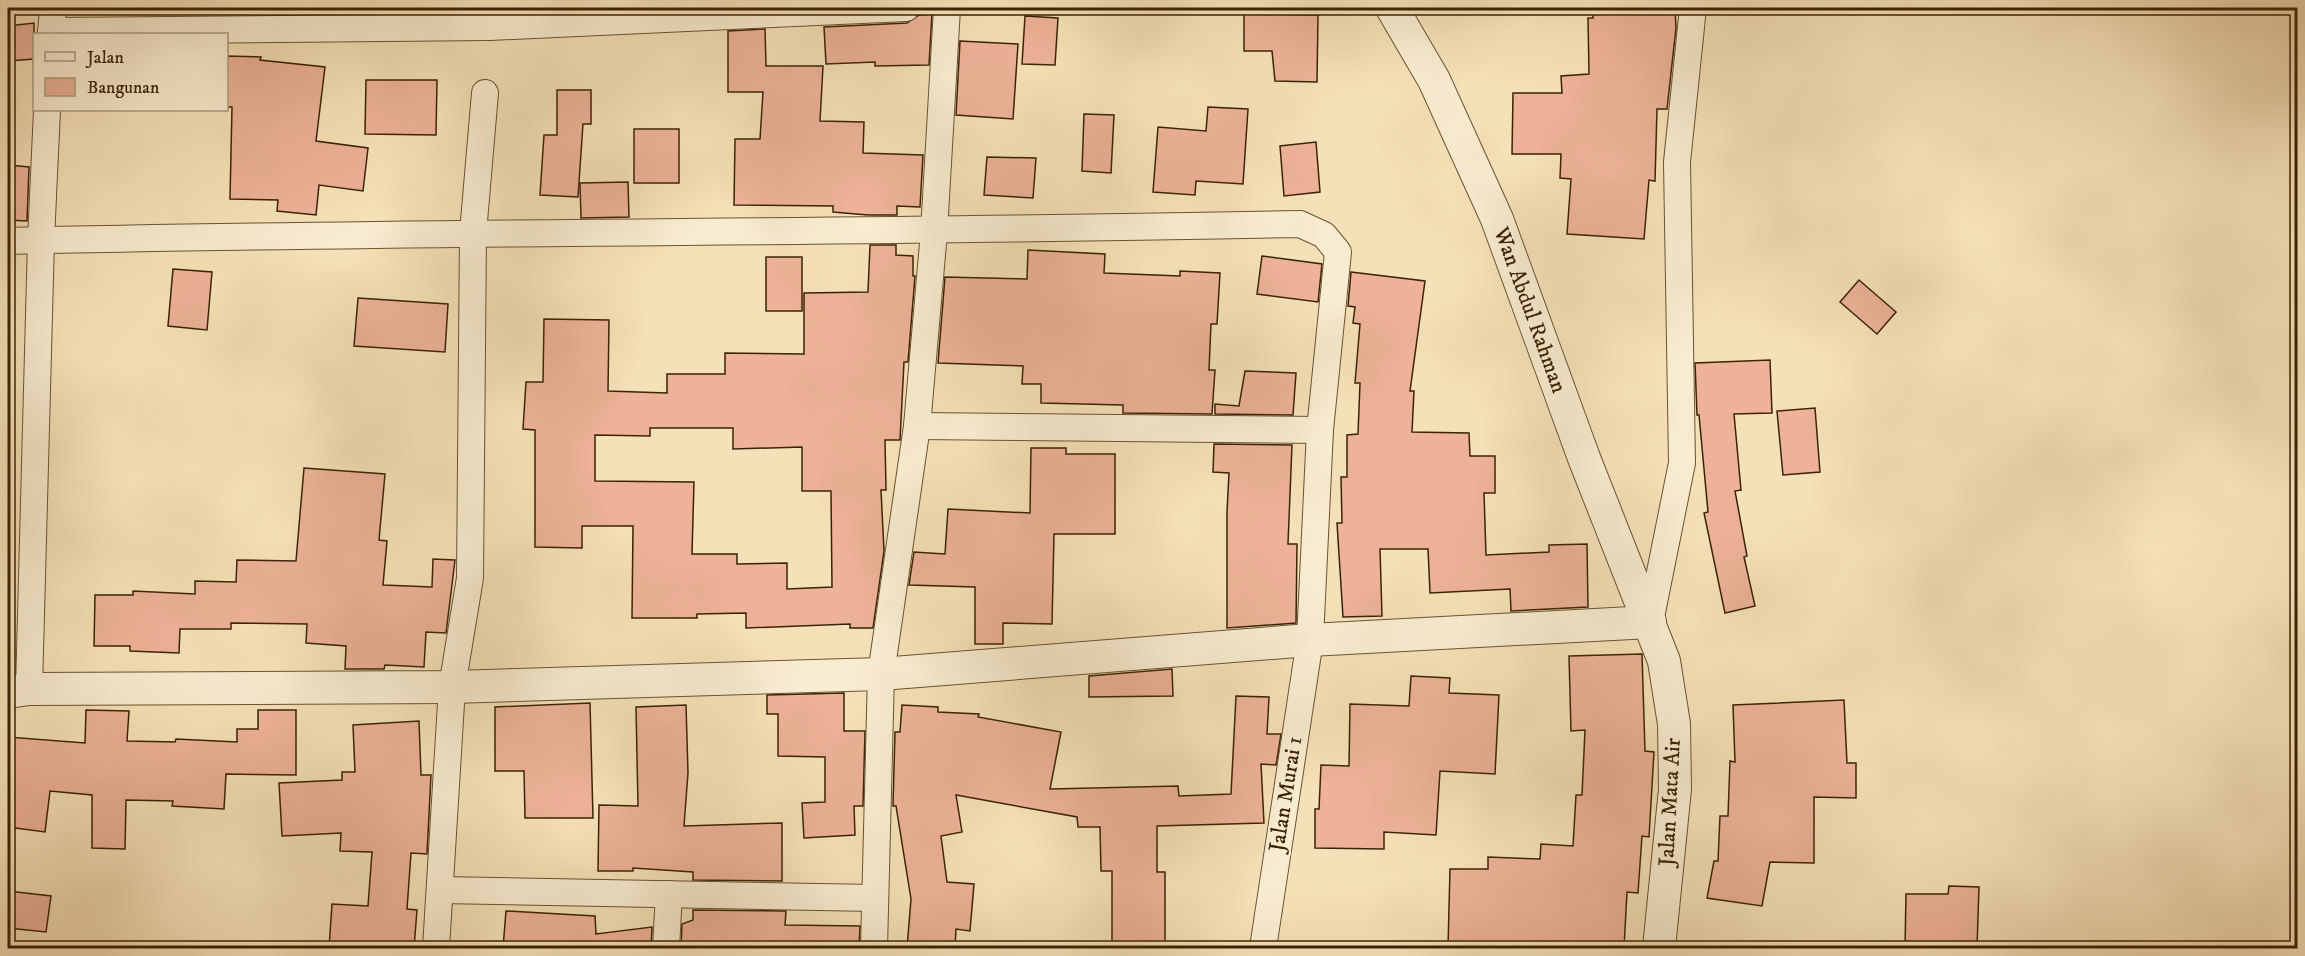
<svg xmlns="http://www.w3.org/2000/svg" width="2305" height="956" font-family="'IM FELL DW Pica',serif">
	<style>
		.building { fill: #edb297; stroke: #3b2305; stroke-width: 1.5; fill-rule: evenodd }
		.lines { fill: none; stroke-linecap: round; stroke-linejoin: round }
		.minor-casing { stroke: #6a5232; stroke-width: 28 }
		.tertiary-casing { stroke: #6a5232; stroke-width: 34 }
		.minor { stroke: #f8ecd0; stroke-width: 26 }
		.tertiary { stroke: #f8ecd0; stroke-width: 32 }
		.labels { text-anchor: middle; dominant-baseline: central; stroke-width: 4.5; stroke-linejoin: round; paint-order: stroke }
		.street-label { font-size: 22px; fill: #3b2305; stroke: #f8ecd0 }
	</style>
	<rect width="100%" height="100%" fill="#f5e1b7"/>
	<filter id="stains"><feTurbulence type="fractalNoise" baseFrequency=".00333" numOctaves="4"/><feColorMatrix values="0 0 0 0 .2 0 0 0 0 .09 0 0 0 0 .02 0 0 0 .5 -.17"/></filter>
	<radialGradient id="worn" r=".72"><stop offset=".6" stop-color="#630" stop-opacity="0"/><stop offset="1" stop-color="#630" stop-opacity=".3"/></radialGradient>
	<g class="building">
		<polygon points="1593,8 1675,8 1676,28 1667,109 1657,109 1655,181 1649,180 1644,239 1567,234 1571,179 1560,178 1561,154 1512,154 1513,93 1562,93 1561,76 1589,74 1588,18 1593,18"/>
		<polygon points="932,14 929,65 875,66 875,62 826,64 824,27 907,23 919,15"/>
		<polygon points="1244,14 1318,15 1317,82 1275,81 1272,51 1244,51"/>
		<polygon points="1025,16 1058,18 1055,65 1022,64"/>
		<polygon points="34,23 34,59 8,61 8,26"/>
		<polygon points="765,29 766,66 823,66 820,121 864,122 863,153 923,155 920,207 897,206 897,215 868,215 833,212 833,206 734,205 735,139 760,139 763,92 728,92 728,31"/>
		<polygon points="960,41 1018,44 1013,119 956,115"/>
		<polygon points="226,56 261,57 260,60 325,67 316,141 368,148 363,191 319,185 316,215 277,211 278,200 230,199 232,107 226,107"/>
		<polygon points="366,80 437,80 436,135 365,134"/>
		<polygon points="557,90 591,90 591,124 583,124 578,197 540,195 544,135 557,135"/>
		<polygon points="1208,107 1248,109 1243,184 1196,181 1195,195 1153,192 1158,127 1206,131"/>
		<polygon points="1084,114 1114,115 1111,173 1082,171"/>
		<rect x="634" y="129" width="45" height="54"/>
		<polygon points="1316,142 1320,192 1284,196 1280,146"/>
		<polygon points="987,157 1036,158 1033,198 984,195"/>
		<polygon points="8,165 29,167 27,221 8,220"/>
		<polygon points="628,182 629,217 581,218 580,183"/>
		<path d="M870 245H896V255L913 256V276H915L908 362H904L900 440H885L886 490H881L884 551 873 628H850V624L746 628V613L697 614V618H632L633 526H582V548L535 547V430L523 429 526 382H543L544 319 609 320 608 391 667 393V374H725V353L804 354V293L868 292ZM650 428H733V449L802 447V491H831L832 587 787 589V563L737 564V554H692L694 482 595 481V435L650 436Z"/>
		<polygon points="1028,250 1105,254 1104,273 1180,276 1180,271 1220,273 1217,324 1211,324 1209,370 1215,370 1212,414 1123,413 1123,405 1041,403 1041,384 1022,384 1023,366 938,363 945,277 1027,279"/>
		<polygon points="1262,256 1322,264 1318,302 1257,294"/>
		<rect x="766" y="257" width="36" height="54"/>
		<polygon points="173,269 212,272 207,330 168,326"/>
		<polygon points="1351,272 1425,281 1410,391 1414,391 1412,432 1469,433 1470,456 1495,456 1495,493 1484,493 1486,555 1549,552 1549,545 1587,544 1588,607 1511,611 1510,589 1430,593 1428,549 1380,549 1382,616 1343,617 1337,523 1342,523 1341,477 1347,477 1347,435 1358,434 1360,383 1355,383 1360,324 1353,323 1355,307 1348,306"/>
		<polygon points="1859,280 1896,312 1877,334 1840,302"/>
		<polygon points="358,298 448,304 445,352 354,346"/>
		<polygon points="1770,360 1772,413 1734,414 1741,490 1735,491 1747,556 1744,557 1755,606 1725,613 1704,513 1708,512 1699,415 1697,415 1695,363"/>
		<polygon points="1245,371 1296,373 1293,415 1215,414 1215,404 1239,406"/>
		<polygon points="1815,408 1820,472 1783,475 1777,411"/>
		<polygon points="1214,444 1292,445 1288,544 1297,544 1296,623 1227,628 1227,512 1229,473 1213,472"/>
		<polygon points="1031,448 1066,448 1066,454 1115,454 1115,534 1054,534 1052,624 1003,623 1003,644 975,644 975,587 909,585 914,552 945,554 948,509 1030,513"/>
		<polygon points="304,468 385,474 379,540 387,541 383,585 432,587 433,559 455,560 446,633 426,632 424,667 385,665 384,669 345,669 346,646 306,643 307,624 231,623 231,629 180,629 179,653 130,651 130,646 94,646 95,595 133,595 133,591 195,594 195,581 236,582 237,560 296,561"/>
		<polygon points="1642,654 1645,751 1654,752 1649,837 1642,836 1638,893 1627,892 1624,948 1581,948 1582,944 1530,942 1530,948 1448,948 1450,869 1488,869 1488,857 1540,859 1541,844 1573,846 1576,795 1582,795 1585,730 1571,731 1569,656"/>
		<polygon points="1172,669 1173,696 1089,697 1089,676"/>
		<polygon points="1411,676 1450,678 1449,693 1499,695 1495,774 1440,771 1436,835 1384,832 1384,849 1315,848 1315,809 1319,809 1321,765 1349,766 1350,704 1409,706"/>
		<polygon points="844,693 844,731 865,731 863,806 854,806 855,835 804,838 802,803 825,802 825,757 778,756 778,714 767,714 767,695"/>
		<polygon points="1236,696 1269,697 1267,734 1281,734 1276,765 1261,764 1264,823 1157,826 1157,872 1165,872 1165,948 1112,948 1112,871 1101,871 1100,827 1078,827 1077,817 956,795 962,832 941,836 947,882 974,884 970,931 956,929 955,948 907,948 911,899 896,806 893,806 895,732 900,732 902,705 938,707 938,712 979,714 978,717 1061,732 1050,789 1178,786 1179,796 1231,794"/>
		<polygon points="1844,700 1847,763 1856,763 1856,798 1814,797 1814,863 1770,862 1762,906 1707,898 1714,861 1718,861 1720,816 1728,816 1730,761 1735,762 1733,705"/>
		<polygon points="590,703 593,818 525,818 524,771 495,771 495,707"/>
		<polygon points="686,705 688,773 684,826 782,823 782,881 693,880 693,872 633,868 633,871 598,871 599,805 638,806 636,707"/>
		<polygon points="86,710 129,711 127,741 175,742 176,739 237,742 237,729 258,729 258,710 296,710 296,775 226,774 224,809 172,806 173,801 126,800 125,849 92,848 92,795 50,791 45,832 8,827 8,737 85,743"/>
		<polygon points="419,721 421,775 431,775 427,854 411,853 407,909 417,910 414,948 329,948 332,904 368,906 372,852 340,851 341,833 282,836 279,783 342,780 342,772 355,772 353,725"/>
		<polygon points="1949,886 1979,887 1977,948 1905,948 1906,894 1948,894"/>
		<polygon points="8,891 51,896 46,932 8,928"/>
		<polygon points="693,910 786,911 785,925 860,926 859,948 726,946 727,948 681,948 682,924 693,920"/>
		<polygon points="506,911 595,916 596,934 652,927 651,948 503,948"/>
	</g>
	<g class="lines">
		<defs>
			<g id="minor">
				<polyline points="51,31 490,27 906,8"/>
				<polyline points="51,34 53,8"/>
				<path d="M8 241C438 231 869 233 1300 224L1324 235 1338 252 1320 430 1310 640 1263 948"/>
				<polyline points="917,426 1320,430"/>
				<polyline points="1650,622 1682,463 1677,162 1693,8"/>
				<polyline points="29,689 41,240 47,110"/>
				<polyline points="440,890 875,898"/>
				<polyline points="436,948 452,687 470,578 473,233 485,93"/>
				<polyline points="666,948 669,894"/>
				<polyline points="874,948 881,674 917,426 934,232 947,8"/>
			</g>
			<g id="tertiary">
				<polyline points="1392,8 1434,80 1497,219 1584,458 1664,661 1674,724 1675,789 1659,948"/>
				<polyline points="8,692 29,689 452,687 881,674 1310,640 1650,622"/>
			</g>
		</defs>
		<use href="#minor" class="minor-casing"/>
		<use href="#tertiary" class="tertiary-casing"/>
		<use href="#minor" class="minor"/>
		<use href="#tertiary" class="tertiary"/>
	</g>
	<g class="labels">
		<g class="street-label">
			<text transform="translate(1530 310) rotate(70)">Wan Abdul Rahman</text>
			<text transform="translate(1286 794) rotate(-81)">Jalan Murai 1</text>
			<text transform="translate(1670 802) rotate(-87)">Jalan Mata Air</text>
		</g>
	</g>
	<rect width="2305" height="956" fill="none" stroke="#f5e1b7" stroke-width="30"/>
	<rect x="9" y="9" width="2287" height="938" fill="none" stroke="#3b2305" stroke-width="3"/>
	<rect x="15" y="15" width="2275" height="926" fill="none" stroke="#3b2305" stroke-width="1.5"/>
	<rect x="33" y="33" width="195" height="78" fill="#f8ecd0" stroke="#ac9c7f" stroke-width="1.5"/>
	<rect x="45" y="52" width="30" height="9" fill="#f8ecd0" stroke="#ac9c7f" stroke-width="1.5"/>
	<text x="87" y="63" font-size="18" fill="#3b2305">Jalan</text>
	<rect x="45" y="78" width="30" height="18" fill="#edb297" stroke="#ac9c7f" stroke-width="1.5"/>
	<text x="87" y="93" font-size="18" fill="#3b2305">Bangunan</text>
	<rect width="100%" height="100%" filter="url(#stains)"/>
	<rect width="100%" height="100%" fill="url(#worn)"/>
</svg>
